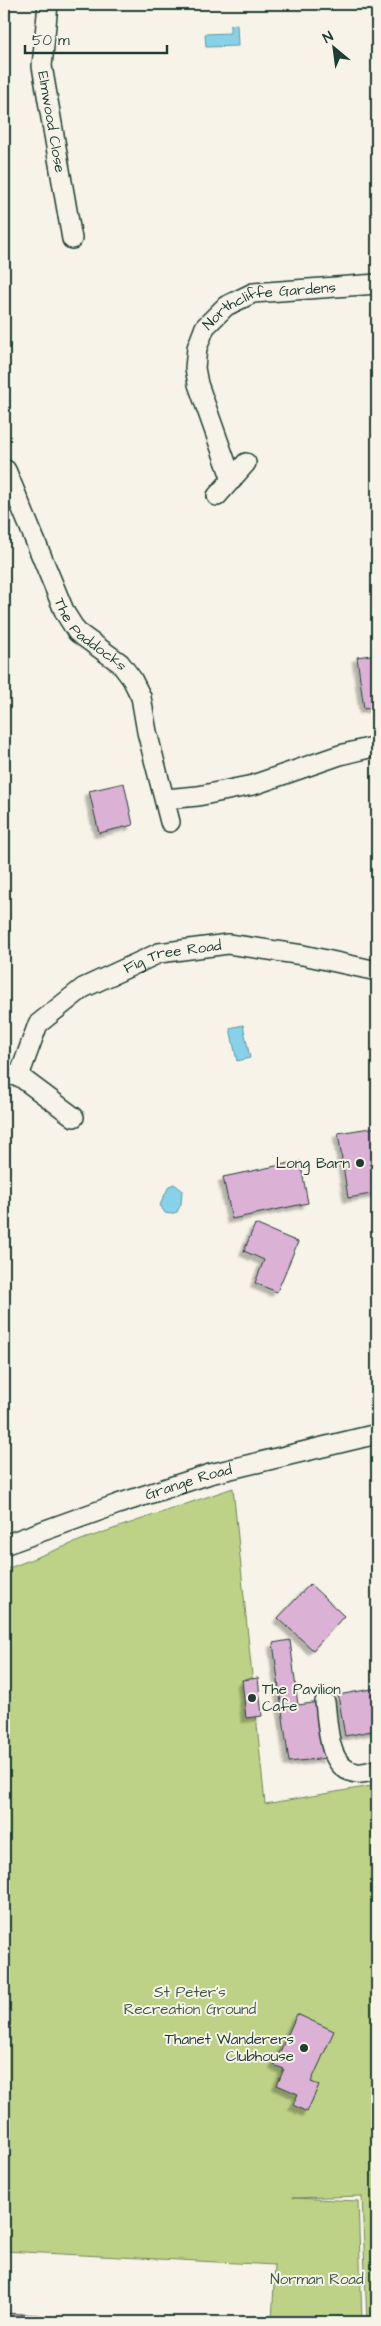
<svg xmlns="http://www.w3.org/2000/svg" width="381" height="2326" font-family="'Architects Daughter',sans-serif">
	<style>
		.green { fill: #bed287; stroke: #6e885e }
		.water { fill: #88d2e9; stroke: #5e96a1 }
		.building { fill: #dcb1d6; stroke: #1f3d34; filter: url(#shadow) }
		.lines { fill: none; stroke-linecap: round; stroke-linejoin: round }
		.minor-casing { stroke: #1f3d34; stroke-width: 22 }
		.minor { stroke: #f7f3e8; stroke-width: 19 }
		.poi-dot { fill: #1f3d34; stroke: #f7f3e8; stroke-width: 2 }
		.labels { text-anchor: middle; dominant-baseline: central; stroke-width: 4; stroke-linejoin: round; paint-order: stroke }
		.street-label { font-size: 15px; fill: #1f3d34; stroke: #f7f3e8 }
		.poi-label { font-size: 15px; fill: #1f3d34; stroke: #f7f3e8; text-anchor: end }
		.park-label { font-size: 15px; fill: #3f5b45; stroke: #f7f3e8 }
	</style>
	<defs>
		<filter id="shadow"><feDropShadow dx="-4.5" dy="4.5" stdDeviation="1" flood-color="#0004"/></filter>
	</defs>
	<rect width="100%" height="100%" fill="#f7f3e8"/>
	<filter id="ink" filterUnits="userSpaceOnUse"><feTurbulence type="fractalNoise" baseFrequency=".02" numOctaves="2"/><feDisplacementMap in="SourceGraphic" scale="10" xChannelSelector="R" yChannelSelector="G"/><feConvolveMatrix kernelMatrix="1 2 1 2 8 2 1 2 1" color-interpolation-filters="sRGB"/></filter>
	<g filter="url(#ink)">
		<polygon class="green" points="233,1488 265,1804 377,1785 377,2322 367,2322 362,2196 292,2198 358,2201 362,2322 272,2322 275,2265 4,2251 4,1570 84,1539"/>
		<g class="water">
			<polygon points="237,24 238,46 206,47 205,34 230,33 230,25"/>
			<polygon points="243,1025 250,1058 237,1061 230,1028"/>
			<polygon points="174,1184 182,1190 181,1204 177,1212 170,1214 165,1213 160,1205 169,1186"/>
		</g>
		<g class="building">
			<polygon points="377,654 377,707 364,709 357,657"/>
			<polygon points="124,783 133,825 99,833 89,791"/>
			<polygon points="377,1127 377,1193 348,1198 338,1133"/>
			<polygon points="300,1161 308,1203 232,1219 223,1177"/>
			<polygon points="255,1224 298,1242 277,1292 255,1283 264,1260 244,1251"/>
			<polygon points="310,1584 344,1616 313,1650 278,1618"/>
			<polygon points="290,1640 298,1705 320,1702 327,1758 289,1762 273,1643"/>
			<polygon points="258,1678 262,1716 246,1718 242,1680"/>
			<polygon points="377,1688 377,1730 345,1736 338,1695"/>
			<polygon points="297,2014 334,2031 311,2082 319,2085 307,2112 293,2105 298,2094 277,2085 284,2069 274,2065"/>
			<polygon points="4,2313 21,2314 20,2322 4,2322"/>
			<polygon points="21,2314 39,2315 38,2322 20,2322"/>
			<polygon points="44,2317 62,2318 62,2322 44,2322"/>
			<polygon points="62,2318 80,2319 79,2322 62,2322"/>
		</g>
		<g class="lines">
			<defs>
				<g id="minor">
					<path id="s1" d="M48 4 42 66 72 239"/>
					<path id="s2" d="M6 470 65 613 77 632 120 663 132 679 141 697 147 732 170 822"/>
					<path id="s3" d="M232 480 198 384 195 368 197 348 205 327 226 306 253 293 377 284"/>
					<polyline points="217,496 246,463"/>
					<polyline points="165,799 198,796 253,785 340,755 377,746"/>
					<polyline points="4,1075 19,1076 74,1117"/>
					<path id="s4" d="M19 1076 38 1024 83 988 159 953 228 944 303 955 377 971"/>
					<path id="s5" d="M4 1545 118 1504 210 1474 377 1434"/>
					<path d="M325 1702C328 1724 327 1770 357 1773 363 1774 371 1771 377 1770"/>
				</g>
			</defs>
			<use href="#minor" class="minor-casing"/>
			<use href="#minor" class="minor"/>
		</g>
	</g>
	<g class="poi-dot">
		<circle cx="360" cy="1163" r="5"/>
		<circle cx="252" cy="1698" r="5"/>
		<circle cx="304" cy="2048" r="5"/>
	</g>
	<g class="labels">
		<g class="street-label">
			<text stroke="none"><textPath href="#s1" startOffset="119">Elmwood Close</textPath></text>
			<text stroke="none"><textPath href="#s3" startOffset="232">Northcliffe Gardens</textPath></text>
			<text stroke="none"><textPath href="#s2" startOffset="188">The Paddocks</textPath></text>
			<text stroke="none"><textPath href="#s4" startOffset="209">Fig Tree Road</textPath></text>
			<text stroke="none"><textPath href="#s5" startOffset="195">Grange Road</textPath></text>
		</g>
		<g class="poi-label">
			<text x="350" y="1163">Long Barn</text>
			<text x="262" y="1689" text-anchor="start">The Pavilion<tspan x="262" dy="17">Cafe</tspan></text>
			<text x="294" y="2039">Thanet Wanderers<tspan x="294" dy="17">Clubhouse</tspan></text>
		</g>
		<g class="park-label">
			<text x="190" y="1992">St Peter's<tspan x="190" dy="17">Recreation Ground</tspan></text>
			<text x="317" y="2279">Norman Road</text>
		</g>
	</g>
	<rect width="381" height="2326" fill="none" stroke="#f7f3e8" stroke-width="20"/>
	<rect x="10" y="10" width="361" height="2306" fill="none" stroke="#1f3d34" stroke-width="2" filter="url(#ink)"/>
	<g transform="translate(334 48) rotate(331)" stroke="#f7f3e8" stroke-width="4" paint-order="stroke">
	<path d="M0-4L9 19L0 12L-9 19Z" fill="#1f3d34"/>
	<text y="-8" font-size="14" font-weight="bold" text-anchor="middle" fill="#1f3d34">N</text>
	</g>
	<path d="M25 45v8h142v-8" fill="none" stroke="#1f3d34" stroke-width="2.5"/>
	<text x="32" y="45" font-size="15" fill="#1f3d34" stroke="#f7f3e8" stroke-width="4" paint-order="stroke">50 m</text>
</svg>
